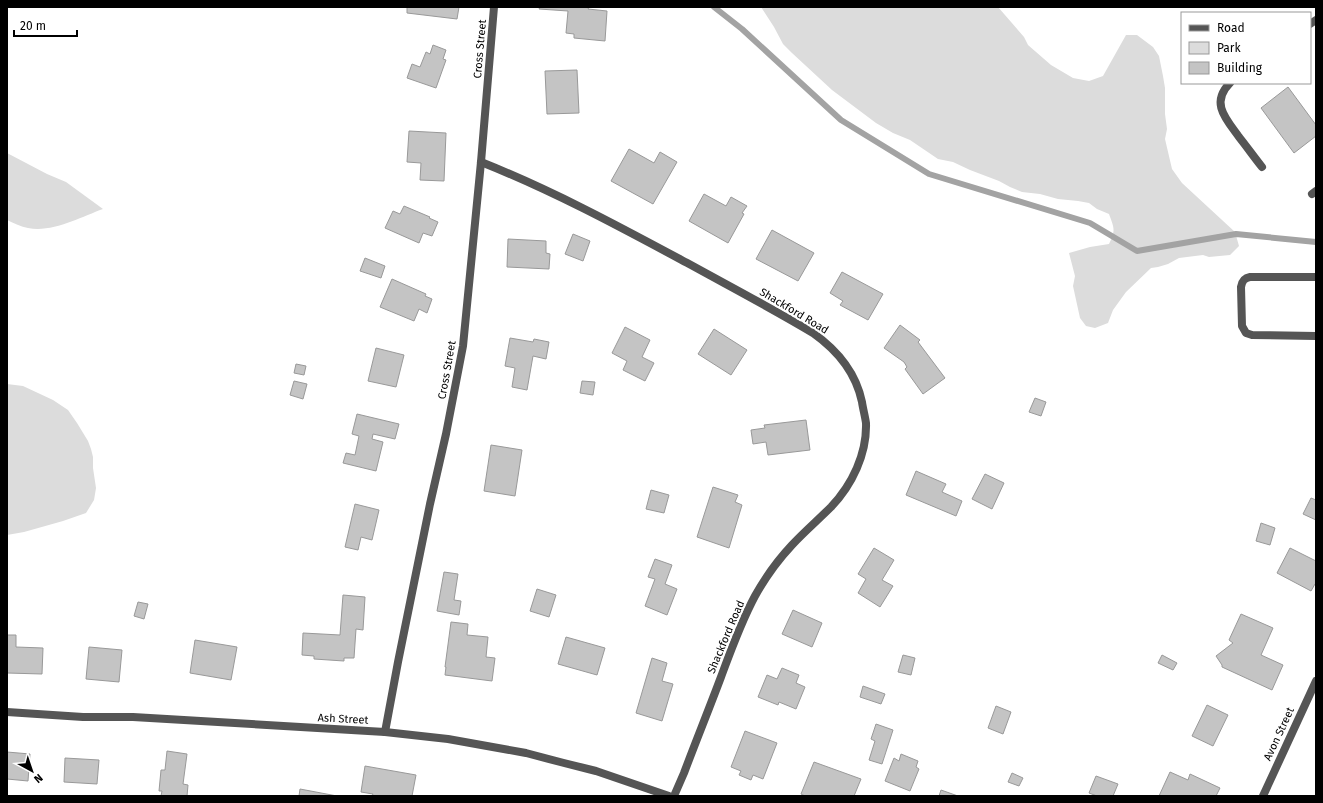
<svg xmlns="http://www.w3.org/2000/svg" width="1323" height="803" font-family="'Fira Sans',sans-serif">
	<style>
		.green { fill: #dcdcdc }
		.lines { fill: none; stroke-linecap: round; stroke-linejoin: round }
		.stream { stroke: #a3a3a3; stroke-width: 6 }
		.building { fill: #c4c4c4; stroke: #999 }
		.service { stroke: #555; stroke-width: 8 }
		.minor { stroke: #555; stroke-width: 8 }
		.tertiary { stroke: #555; stroke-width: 8 }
		.labels { text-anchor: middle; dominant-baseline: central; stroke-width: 4; stroke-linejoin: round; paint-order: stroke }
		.street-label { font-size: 11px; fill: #000; stroke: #fff }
	</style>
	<rect width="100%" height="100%" fill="#fff"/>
	<g class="green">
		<path d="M761 7H998L1024 37 1028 45 1051 65 1073 78 1089 81 1103 76 1126 35H1137L1153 47 1159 56 1163 76 1165 88V114L1167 129 1165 139 1172 169 1182 183 1235 232 1239 246 1230 255 1209 257 1203 255 1179 258 1168 264 1158 267 1151 268 1126 292 1113 310 1108 323 1095 328 1086 326 1080 318 1073 286 1075 276 1069 253 1090 247 1109 244C1116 230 1114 228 1109 214L1097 209 1089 203 1078 201 1058 199 1040 194 1022 192 1010 187 999 181 970 170 953 162 938 159 910 140 893 133 876 123 832 90 792 53 783 44 774 27Z"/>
		<path d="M7 153 47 174 66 182 103 209C81 217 52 233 28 228 21 227 14 223 7 220Z"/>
		<polygon points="7,384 23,386 53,400 68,410 77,423 88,441 91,449 93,457 93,468 96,488 94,500 86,513 63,521 24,532 7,535"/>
	</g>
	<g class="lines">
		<polyline class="stream" points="714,7 742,29 841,120 929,174 1090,223 1137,251 1236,234 1316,242"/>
	</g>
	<g class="building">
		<polygon points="407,7 459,7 457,19 407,13"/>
		<polygon points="540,7 589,7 588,9 607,11 605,41 574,38 574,34 566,33 568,11 539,9"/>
		<polygon points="433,45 446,50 443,59 446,60 436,88 407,78 412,64 420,67 426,52 430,54"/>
		<polygon points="577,70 579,113 547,114 545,71"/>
		<polygon points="1288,87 1316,125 1316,136 1294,153 1261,108"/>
		<polygon points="409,131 446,133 444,181 420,180 421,163 407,162"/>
		<polygon points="629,149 654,163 660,152 677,162 653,204 611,181"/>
		<polygon points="704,194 726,206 731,197 747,206 742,213 744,214 728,243 689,221"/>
		<polygon points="404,206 430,217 429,218 438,222 432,236 423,233 419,243 385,228 393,211 400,214"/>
		<polygon points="772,230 814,253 798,281 756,259"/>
		<polygon points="573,234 590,241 583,261 565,254"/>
		<polygon points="508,239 546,241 546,253 550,254 549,269 507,267"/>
		<polygon points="365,258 385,266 381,278 360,271"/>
		<polygon points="842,272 883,294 868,320 840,305 843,301 830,293"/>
		<polygon points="392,279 426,294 425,296 432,299 427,313 419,309 414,321 380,307"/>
		<polygon points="900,325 920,340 918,342 945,378 923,394 905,369 907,367 904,362 884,348"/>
		<polygon points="625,327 650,340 642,357 654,363 645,381 623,370 627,361 612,353"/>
		<polygon points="714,329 747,350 731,375 698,354"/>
		<polygon points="510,338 533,342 534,339 549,342 546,359 533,356 527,390 512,387 515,368 505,366"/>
		<polygon points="376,348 404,355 396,387 368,381"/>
		<polygon points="296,364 306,366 304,375 294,373"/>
		<polygon points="294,381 307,384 303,399 290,395"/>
		<polygon points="582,381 595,382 593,395 580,393"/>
		<polygon points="1035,398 1046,402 1041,416 1029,412"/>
		<polygon points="357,414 399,424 395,439 373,434 372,439 383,442 376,471 343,463 346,453 355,455 359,436 352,434"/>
		<polygon points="806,420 810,450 768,455 766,442 753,444 751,430 765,428 764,425"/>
		<polygon points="491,445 522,450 515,496 484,491"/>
		<polygon points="916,471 946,484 942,492 962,501 956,516 906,495"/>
		<polygon points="985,474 1004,483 992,509 972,499"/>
		<polygon points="713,487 738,495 735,502 742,505 729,548 697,537"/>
		<polygon points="651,490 669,495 664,513 646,509"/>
		<polygon points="1311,498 1316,500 1316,520 1303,514"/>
		<polygon points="355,504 379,510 372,540 361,537 358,550 345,547"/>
		<polygon points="1261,523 1275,528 1270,545 1256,541"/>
		<polygon points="874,548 894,560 882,580 893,586 880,607 858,593 866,579 858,574"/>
		<polygon points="1290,548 1316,561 1316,584 1315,584 1311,591 1277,573"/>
		<polygon points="655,559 672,565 665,584 677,589 667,615 645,606 655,579 648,577"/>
		<polygon points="444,572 458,574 454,600 461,601 459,615 437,611"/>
		<polygon points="537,589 556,595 549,617 530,611"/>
		<polygon points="343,595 365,597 363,630 356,629 354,658 344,658 344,661 314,659 314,656 302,655 303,633 340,635"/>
		<polygon points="138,602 148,604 144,619 134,616"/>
		<polygon points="793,610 822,623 812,647 782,634"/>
		<polygon points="1241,614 1273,628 1261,655 1283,665 1272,690 1222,667 1222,665 1216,656 1233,643 1229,640"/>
		<polygon points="451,622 468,624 467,635 488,637 486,657 495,658 492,681 445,675 446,667 445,667"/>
		<polygon points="7,635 16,635 16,647 43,648 42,674 7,673"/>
		<polygon points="566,637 605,648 597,675 558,664"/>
		<polygon points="195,640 237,647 231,680 190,673"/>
		<polygon points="89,647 122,650 119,682 86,679"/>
		<polygon points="903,655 915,658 911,675 898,672"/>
		<polygon points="1162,655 1177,663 1173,670 1158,663"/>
		<polygon points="652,658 667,663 662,681 673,684 662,721 636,713"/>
		<polygon points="782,668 799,675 796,683 805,687 796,709 779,702 778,705 758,697 767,675 777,679"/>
		<polygon points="863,686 885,694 881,704 860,697"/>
		<polygon points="1207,705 1228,715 1213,746 1192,736"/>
		<polygon points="996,706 1011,712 1003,734 988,728"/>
		<polygon points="876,724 893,730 882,764 869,760 875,741 871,739"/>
		<polygon points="745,731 777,743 763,779 753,775 751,780 739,775 741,771 731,767"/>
		<polygon points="167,751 187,754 183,784 188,785 187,796 161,796 162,791 159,791 161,770 165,770"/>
		<polygon points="7,752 30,754 28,781 7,779"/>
		<polygon points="901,754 918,761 916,767 919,769 910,791 885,781 894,758 899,761"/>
		<polygon points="65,758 99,760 97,784 64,782"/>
		<polygon points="814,762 861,779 854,796 805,796 801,794"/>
		<polygon points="365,766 416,775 412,796 372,796 373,794 361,792"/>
		<polygon points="1170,772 1188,780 1190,774 1220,788 1216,796 1159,796"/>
		<polygon points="1012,773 1023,778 1019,786 1008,782"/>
		<polygon points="1096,776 1118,784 1113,796 1097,796 1089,793"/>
		<polygon points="300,789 337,796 299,796"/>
		<polygon points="941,790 958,796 939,796"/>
	</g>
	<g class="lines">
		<g class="service">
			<polyline points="1310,24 1316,20"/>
			<path d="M1230 83C1210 103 1226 119 1239 137 1247 147 1254 157 1262 167"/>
			<polyline points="1312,194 1316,191"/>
			<path d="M1316 277H1250C1244 278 1242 281 1241 287L1242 326 1246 333 1252 335 1316 336"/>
		</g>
		<g class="minor">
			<path d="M481 162C554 191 622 228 691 265 731 287 773 309 813 333 837 350 856 373 862 402 863 409 865 416 866 423 867 454 852 485 831 507 818 520 804 532 792 545 777 561 765 578 755 596 741 622 731 650 721 677 709 709 696 741 684 773L674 796"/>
			<polyline points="385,732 398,662 430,504 446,434 463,346 481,162 494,7"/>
			<polyline points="1263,796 1316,681"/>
		</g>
		<polyline class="tertiary" points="7,712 83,717 133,717 385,732 448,739 526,753 564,763 596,771 669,796"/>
	</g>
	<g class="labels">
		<g class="street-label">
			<text transform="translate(480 49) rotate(-85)">Cross Street</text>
			<text transform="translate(794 311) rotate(31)">Shackford Road</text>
			<text transform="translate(447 370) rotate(-80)">Cross Street</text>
			<text transform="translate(726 637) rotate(-67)">Shackford Road</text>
			<text transform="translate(343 719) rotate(3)">Ash Street</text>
			<text transform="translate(1279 734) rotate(-65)">Avon Street</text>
		</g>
	</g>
	<rect width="1323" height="803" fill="none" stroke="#000000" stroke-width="16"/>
	<rect x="1181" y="12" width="130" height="72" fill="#ffffff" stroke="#999999"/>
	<rect x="1189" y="25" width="20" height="6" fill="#555555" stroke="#999999"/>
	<text x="1217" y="32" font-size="12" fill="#000000">Road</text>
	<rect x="1189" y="42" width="20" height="12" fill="#dcdcdc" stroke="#999999"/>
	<text x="1217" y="52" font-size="12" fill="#000000">Park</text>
	<rect x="1189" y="62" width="20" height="12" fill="#c4c4c4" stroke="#999999"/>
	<text x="1217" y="72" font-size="12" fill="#000000">Building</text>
	<g transform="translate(32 771) rotate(140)" stroke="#ffffff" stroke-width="3" paint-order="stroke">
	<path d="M0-3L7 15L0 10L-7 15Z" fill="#000000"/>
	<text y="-6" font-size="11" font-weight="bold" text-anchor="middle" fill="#000000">N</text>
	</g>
	<path d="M14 30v6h63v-6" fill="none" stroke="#000000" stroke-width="2"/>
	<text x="20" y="30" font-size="12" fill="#000000" stroke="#ffffff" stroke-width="3" paint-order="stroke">20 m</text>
</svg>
